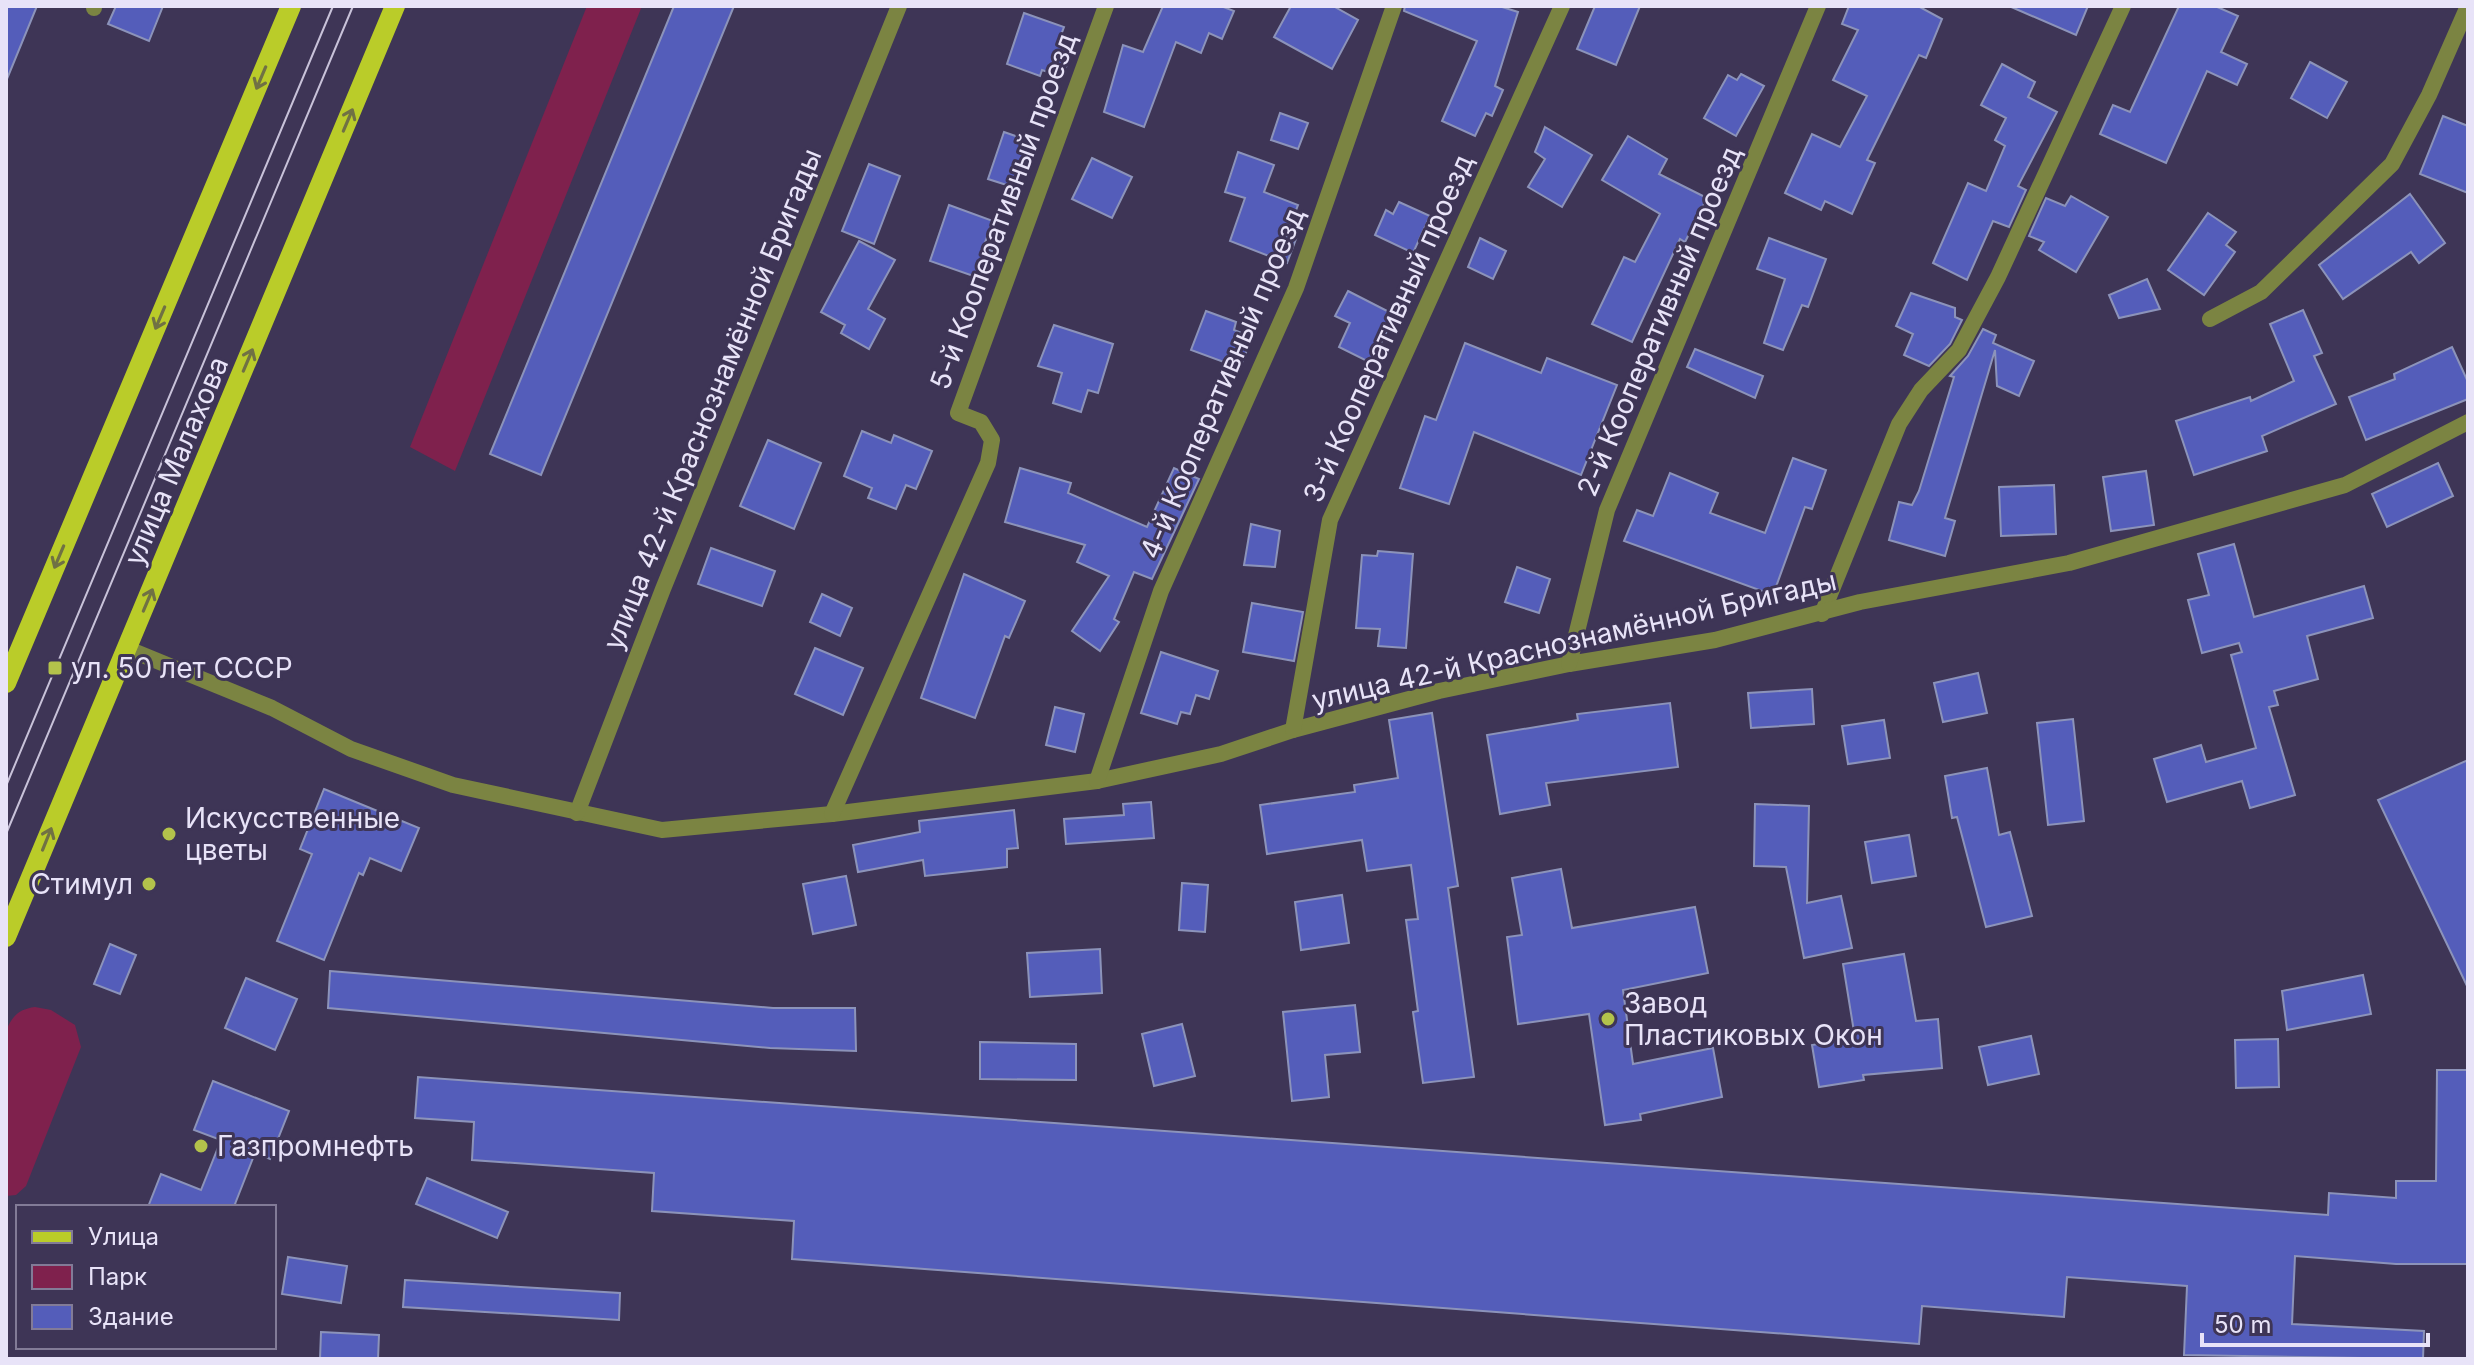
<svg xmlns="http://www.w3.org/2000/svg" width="2474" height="1365" font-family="Inter,sans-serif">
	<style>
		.green { fill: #7f214d }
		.building { fill: #545dba; stroke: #8c93ba; stroke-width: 2 }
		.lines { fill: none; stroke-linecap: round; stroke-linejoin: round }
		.minor { stroke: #7b8442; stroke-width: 16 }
		.primary { stroke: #bacc29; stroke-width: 20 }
		.tram { stroke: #c8c2d9; stroke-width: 2 }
		.oneway { stroke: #707144 }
		.poi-dot { fill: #b3c24b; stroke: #3e3556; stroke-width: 3 }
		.labels { text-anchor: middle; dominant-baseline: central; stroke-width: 6; stroke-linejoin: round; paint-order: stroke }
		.street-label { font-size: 28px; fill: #e8e3f8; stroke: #3e3556 }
		.poi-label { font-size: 28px; fill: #e8e3f8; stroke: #3e3556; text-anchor: start }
	</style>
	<rect width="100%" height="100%" fill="#3e3556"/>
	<g class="green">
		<polygon points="587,6 642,6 455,471 410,447"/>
		<path d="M35 1007 51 1010 75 1025 81 1047 26 1186 16 1195 6 1196V1031C12 1016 19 1009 35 1007Z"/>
	</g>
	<g class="building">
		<polygon points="6,6 37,6 7,79 6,79"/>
		<polygon points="116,6 163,6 149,41 108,24"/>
		<polygon points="674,6 734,6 541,475 490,454"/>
		<polygon points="1163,6 1221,6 1234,11 1222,39 1209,33 1201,53 1176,42 1144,127 1104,112 1123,45 1143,52"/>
		<polygon points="1291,6 1333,6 1358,20 1332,69 1274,37"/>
		<polygon points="1405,6 1499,6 1518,12 1495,86 1503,90 1492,116 1486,113 1475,136 1442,121 1477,41 1404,11"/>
		<polygon points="1595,6 1640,6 1616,65 1577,49"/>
		<polygon points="1849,6 1918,6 1942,19 1926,58 1919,55 1867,160 1875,163 1852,214 1825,201 1821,210 1785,193 1812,134 1840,147 1867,96 1833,80 1858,30 1842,24"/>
		<polygon points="2009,6 2088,6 2076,35"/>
		<polygon points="2179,6 2215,6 2238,16 2221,52 2247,64 2237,85 2207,71 2166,163 2100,134 2113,105 2130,112"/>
		<polygon points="1024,13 1064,27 1058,43 1072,48 1063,77 1042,70 1040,76 1007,64"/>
		<polygon points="2310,62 2347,82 2327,118 2291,98"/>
		<polygon points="2002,64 2035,82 2028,97 2057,112 2018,186 2026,190 2009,227 1993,221 1967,280 1933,263 1968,183 1986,191 2005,146 1995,140 2006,118 1981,105"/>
		<polygon points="1741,74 1764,86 1736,136 1704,118 1728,75 1737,80"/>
		<polygon points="1280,113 1308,123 1298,149 1271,140"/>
		<polygon points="2443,116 2468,126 2468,193 2420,174"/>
		<polygon points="1545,127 1592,155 1562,207 1528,187 1545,159 1535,152"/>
		<polygon points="1004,132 1033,142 1016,188 988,179"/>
		<polygon points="1628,136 1667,159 1659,174 1707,198 1685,242 1680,239 1632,342 1592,324 1624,257 1635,262 1660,214 1602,180"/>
		<polygon points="1238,152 1274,165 1264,192 1298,205 1286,236 1296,239 1287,263 1230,241 1245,198 1225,192"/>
		<polygon points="1092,158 1132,177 1112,218 1072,199"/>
		<polygon points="869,164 900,176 874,244 842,231"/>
		<polygon points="2410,194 2445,243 2419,263 2411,252 2343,299 2319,265"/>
		<polygon points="2071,196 2108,217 2076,272 2039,250 2044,242 2029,236 2046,198 2065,206"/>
		<polygon points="1399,202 1430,216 1413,253 1375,235 1386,210 1393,214"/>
		<polygon points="949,205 993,221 983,248 992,251 982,279 930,261"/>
		<polygon points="2208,213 2236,232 2226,245 2235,252 2204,295 2168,270"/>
		<polygon points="1480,238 1506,251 1493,279 1468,267"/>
		<polygon points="1769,238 1826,259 1808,307 1802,305 1783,350 1764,343 1785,279 1757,269"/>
		<polygon points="859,241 895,260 868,309 885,319 869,349 841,333 845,325 821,312"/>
		<polygon points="2147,279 2160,309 2119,318 2109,295"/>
		<polygon points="1348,291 1395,315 1371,363 1339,347 1350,323 1335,316"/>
		<polygon points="1911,293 1955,308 1955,317 1962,320 1950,344 1929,366 1904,355 1913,334 1896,326"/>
		<polygon points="2303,310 2322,353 2314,356 2336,404 2262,436 2267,451 2194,475 2176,421 2250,397 2251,401 2294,381 2270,324"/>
		<polygon points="1206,311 1236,322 1234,330 1252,337 1240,368 1191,350"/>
		<polygon points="1054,325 1113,344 1098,393 1088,390 1081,412 1053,403 1062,373 1038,366"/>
		<polygon points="1983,329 1996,335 1993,343 2034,361 2019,396 1997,386 1995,350 1945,518 1955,521 1945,556 1889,540 1899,502 1912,505 1919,491 1954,377 1950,376 1968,356"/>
		<polygon points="1465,343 1541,373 1547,358 1617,385 1581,475 1474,432 1449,504 1400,488 1425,416 1436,420"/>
		<polygon points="2452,347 2468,382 2468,399 2366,440 2349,397 2395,379 2394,374"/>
		<polygon points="1695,349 1763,376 1755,398 1687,367"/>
		<polygon points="862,431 891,443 894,435 932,451 916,489 906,485 896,509 868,498 872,488 844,476"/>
		<polygon points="768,440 821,463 794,529 740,506"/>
		<polygon points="1793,458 1826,470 1812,509 1805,507 1773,595 1624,541 1637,510 1653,516 1670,473 1718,493 1710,513 1765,533"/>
		<polygon points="2438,463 2453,496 2387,527 2372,494"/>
		<polygon points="1020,468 1071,483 1068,493 1147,527 1174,468 1199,479 1152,579 1134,572 1114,619 1119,622 1100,651 1072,631 1109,576 1077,562 1085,545 1005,522"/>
		<polygon points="2146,471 2154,525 2111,531 2103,477"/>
		<polygon points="2054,485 2056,534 2001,536 1999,487"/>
		<polygon points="1251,524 1280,531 1275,567 1244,565"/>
		<polygon points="2234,544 2254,617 2364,586 2373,618 2307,636 2318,679 2274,691 2278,705 2269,707 2295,795 2250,808 2242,781 2167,802 2154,759 2201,745 2206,762 2256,748 2231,655 2242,652 2239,643 2202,653 2188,600 2209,595 2198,554"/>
		<polygon points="711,548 775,571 762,606 698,584"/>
		<polygon points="1378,551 1413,554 1406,648 1378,646 1380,629 1356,628 1362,555 1377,556"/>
		<polygon points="1517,567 1550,579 1539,613 1505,602"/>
		<polygon points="964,574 1025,601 1009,638 1005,636 975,718 921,698"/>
		<polygon points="822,594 852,608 840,636 810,622"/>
		<polygon points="1252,603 1303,612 1294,661 1243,652"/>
		<polygon points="815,648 863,668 843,715 795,694"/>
		<polygon points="1161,652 1218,671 1209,699 1196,695 1190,714 1181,712 1177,724 1141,713"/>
		<polygon points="1978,673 1987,713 1943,722 1934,683"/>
		<polygon points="1812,689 1814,724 1751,728 1748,693"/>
		<polygon points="1670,703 1678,767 1546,783 1550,805 1500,814 1487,735 1578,720 1577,714"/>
		<polygon points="1055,707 1084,714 1075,752 1046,745"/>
		<polygon points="1432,713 1458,886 1448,888 1474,1077 1423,1083 1413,1012 1418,1011 1406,920 1418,919 1411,865 1367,871 1362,840 1267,854 1260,805 1355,792 1354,785 1398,778 1389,720"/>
		<polygon points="2073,719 2084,821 2048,825 2037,723"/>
		<polygon points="1884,720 1890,758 1848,764 1842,726"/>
		<polygon points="2468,760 2468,988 2378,800"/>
		<polygon points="1987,768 1999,835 2010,832 2032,916 1986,927 1957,817 1952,818 1945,776"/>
		<polygon points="324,789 419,828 401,871 370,858 363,875 359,873 324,960 277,941 312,854 300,849"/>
		<polygon points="1151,802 1154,838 1066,844 1064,819 1124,815 1123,804"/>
		<polygon points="1755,804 1809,806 1807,903 1841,896 1852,948 1804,958 1786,867 1754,866"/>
		<polygon points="1014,810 1018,848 1007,849 1007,867 925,876 923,860 858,872 853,845 920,832 919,821"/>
		<polygon points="1909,835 1916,876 1872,883 1865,842"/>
		<polygon points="1561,869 1572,928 1695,907 1708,973 1623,990 1633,1064 1713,1048 1722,1097 1640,1114 1641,1120 1605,1125 1589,1014 1518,1024 1507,937 1522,935 1512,878"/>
		<polygon points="846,876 856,925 813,934 803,884"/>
		<polygon points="1182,883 1208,885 1205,932 1179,930"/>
		<polygon points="1342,895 1349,943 1301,950 1295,902"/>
		<polygon points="110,944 136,955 120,994 94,984"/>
		<polygon points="1100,949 1102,993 1030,997 1027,953"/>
		<polygon points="1904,954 1916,1021 1938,1019 1942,1068 1863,1075 1864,1080 1819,1087 1812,1045 1855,1038 1843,964"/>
		<polygon points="330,971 773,1008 855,1008 856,1051 770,1048 328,1008"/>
		<polygon points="2363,975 2371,1014 2287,1030 2282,991"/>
		<polygon points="246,978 297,999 275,1050 225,1028"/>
		<polygon points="1355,1005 1360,1052 1325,1055 1329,1097 1292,1101 1283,1012"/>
		<polygon points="1182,1024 1195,1076 1154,1086 1142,1034"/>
		<polygon points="2031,1036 2039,1074 1988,1085 1979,1047"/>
		<polygon points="2278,1039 2279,1087 2236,1088 2235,1040"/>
		<polygon points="980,1042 1076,1044 1076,1080 980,1079"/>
		<polygon points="2437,1070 2468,1070 2468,1264 2396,1264 2295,1256 2292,1324 2424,1331 2423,1359 2184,1355 2187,1286 2067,1277 2064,1317 1922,1306 1919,1344 792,1259 794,1221 652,1211 654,1173 472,1160 474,1122 415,1118 418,1077 2328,1215 2329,1193 2396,1198 2396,1181 2436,1181"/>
		<polygon points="213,1081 289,1111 270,1159 255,1153 235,1204 240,1207 148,1207 161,1174 201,1190 221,1140 194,1130"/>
		<polygon points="427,1178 508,1212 497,1238 416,1204"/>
		<polygon points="288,1257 347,1266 341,1303 282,1294"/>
		<polygon points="405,1280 620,1293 619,1320 403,1307"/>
		<polygon points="321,1332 379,1335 378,1359 320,1359"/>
	</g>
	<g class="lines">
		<g class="minor">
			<polyline points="94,8 94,6"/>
			<polyline points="2210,319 2261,292 2392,164 2429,95 2468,6"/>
			<polyline points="1822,614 1899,424 1921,390 1959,350 1998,277 2123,6"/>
			<polyline points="128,649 272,708 351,749 453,785 662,830 832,814 1097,781 1221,754 1293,730 1439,691 1569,664 1715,640 1860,602 2069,563 2345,485 2468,422"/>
			<polyline points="1569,664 1607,510 1818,6"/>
			<polyline points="1293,730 1330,520 1562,6"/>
			<polyline points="1097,781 1161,591 1296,288 1394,6"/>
			<polyline points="577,813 663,589 899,6"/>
			<polyline points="832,814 988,463 992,440 981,422 958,413 1106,6"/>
		</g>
		<g class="primary">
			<polyline points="6,683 291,6"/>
			<polyline points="6,937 395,6"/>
		</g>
		<g class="tram">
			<polyline points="6,786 333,6"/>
			<polyline points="6,834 353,6"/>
		</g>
	</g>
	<defs><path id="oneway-shaft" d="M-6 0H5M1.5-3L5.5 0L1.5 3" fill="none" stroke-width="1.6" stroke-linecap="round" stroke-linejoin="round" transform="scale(2)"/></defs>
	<g class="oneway">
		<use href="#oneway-shaft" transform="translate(261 78) rotate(113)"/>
		<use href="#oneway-shaft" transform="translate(348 120) rotate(-67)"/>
		<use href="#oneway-shaft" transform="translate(160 318) rotate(113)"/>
		<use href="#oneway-shaft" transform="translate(248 360) rotate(-67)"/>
		<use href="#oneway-shaft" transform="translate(59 557) rotate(113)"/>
		<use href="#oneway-shaft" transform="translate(148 600) rotate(-67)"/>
		<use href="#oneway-shaft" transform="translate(47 839) rotate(-68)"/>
	</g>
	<g class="poi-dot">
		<rect x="47" y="660" width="16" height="16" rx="4"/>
		<circle cx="169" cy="834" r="8"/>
		<circle cx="149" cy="884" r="8"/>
		<circle cx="1608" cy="1019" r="8"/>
		<circle cx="201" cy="1146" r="8"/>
	</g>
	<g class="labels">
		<g class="street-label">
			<text transform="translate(1003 211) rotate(-70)">5-й Кооперативный проезд</text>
			<text transform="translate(1659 321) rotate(-67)">2-й Кооперативный проезд</text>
			<text transform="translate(1388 328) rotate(-66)">3-й Кооперативный проезд</text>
			<text transform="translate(1222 383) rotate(-67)">4-й Кооперативный проезд</text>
			<text transform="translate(712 399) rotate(-68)">улица 42-й Краснознамённой Бригады</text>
			<text transform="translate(176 461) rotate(-67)">улица Малахова</text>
			<text transform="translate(1574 640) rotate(-13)">улица 42-й Краснознамённой Бригады</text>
		</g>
		<g class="poi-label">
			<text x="71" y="668">ул. 50 лет СССР</text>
			<text x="185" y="818">Искусственные<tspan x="185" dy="32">цветы</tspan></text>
			<text x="133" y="884" text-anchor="end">Стимул</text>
			<text x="1624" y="1003">Завод<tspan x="1624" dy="32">Пластиковых Окон</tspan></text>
			<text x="217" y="1146">Газпромнефть</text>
		</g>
	</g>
	<rect width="2474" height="1365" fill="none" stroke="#e8e3f8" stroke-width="16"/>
	<rect x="16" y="1205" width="260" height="144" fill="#3e3556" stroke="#827b97" stroke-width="2"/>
	<rect x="32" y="1231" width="40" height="12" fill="#bacc29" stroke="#827b97" stroke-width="2"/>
	<text x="88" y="1245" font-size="24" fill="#e8e3f8">Улица</text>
	<rect x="32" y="1265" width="40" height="24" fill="#7f214d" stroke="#827b97" stroke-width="2"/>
	<text x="88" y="1285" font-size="24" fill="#e8e3f8">Парк</text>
	<rect x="32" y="1305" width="40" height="24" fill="#545dba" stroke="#827b97" stroke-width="2"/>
	<text x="88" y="1325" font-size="24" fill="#e8e3f8">Здание</text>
	<path d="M2202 1333v12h226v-12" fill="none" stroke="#e8e3f8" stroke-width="4"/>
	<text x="2214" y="1333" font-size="24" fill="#e8e3f8" stroke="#3e3556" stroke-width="6" paint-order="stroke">50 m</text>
</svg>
